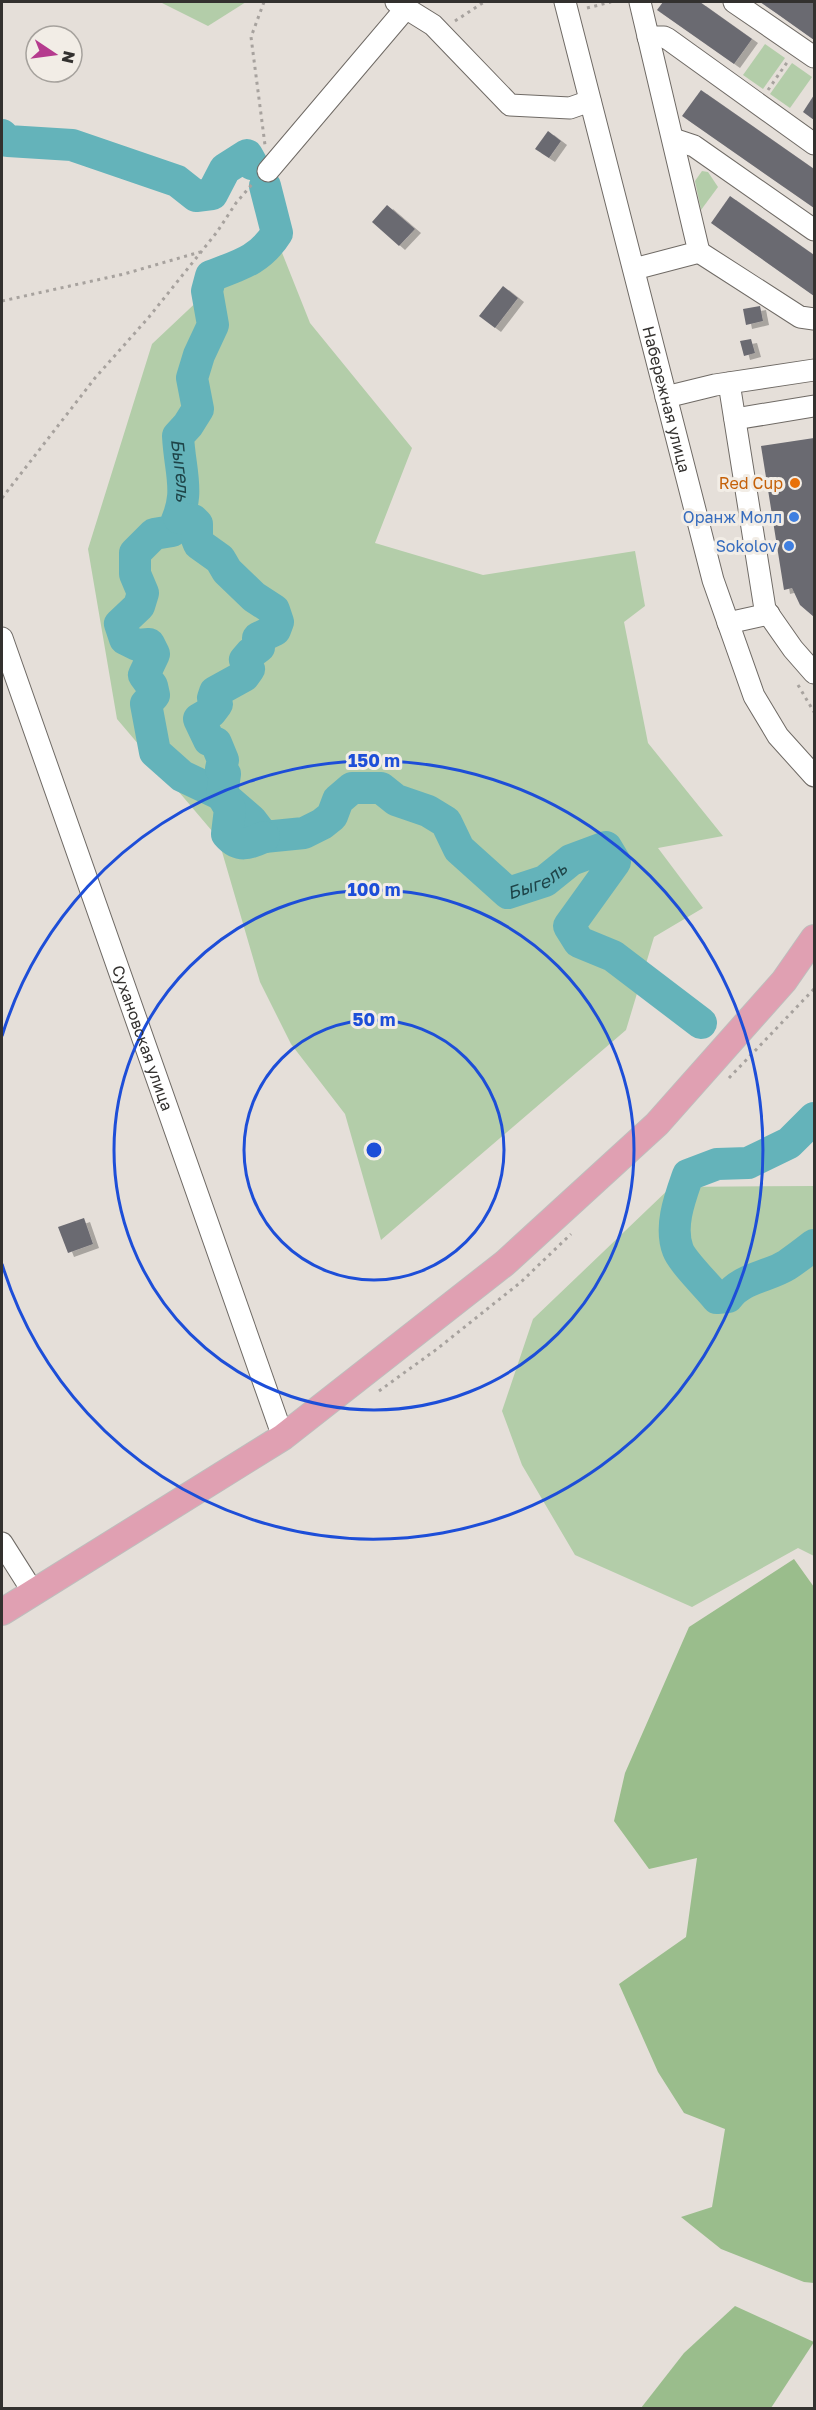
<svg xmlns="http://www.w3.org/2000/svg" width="816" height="2410" font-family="'Golos Text',sans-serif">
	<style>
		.green { fill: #b3cda9 }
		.forest { fill: #9abd8c }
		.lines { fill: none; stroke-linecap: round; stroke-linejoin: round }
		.river { stroke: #64b3ba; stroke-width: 32 }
		.building { fill: #6b6a71; filter: url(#shadow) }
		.minor-casing { stroke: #6f6a65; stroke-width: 23 }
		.major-casing { stroke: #bebdbc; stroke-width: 28 }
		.path { stroke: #a7a29e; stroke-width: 3; stroke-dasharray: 3 4.5; stroke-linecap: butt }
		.minor { stroke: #fff; stroke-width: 21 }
		.major { stroke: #e0a0b2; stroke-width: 26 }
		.ring { fill: none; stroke: #1d4ed8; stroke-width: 3 }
		.food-dot { fill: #e8710a; stroke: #f2ede6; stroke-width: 2 }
		.shop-dot { fill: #3f7fe0; stroke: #f2ede6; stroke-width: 2 }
		.labels { text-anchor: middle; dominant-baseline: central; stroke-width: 6; stroke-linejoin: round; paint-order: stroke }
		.street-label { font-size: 16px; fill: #33312f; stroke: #f2ede6 }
		.food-label { font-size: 16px; fill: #c56008; stroke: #f2ede6; text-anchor: end }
		.shop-label { font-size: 16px; fill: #366cbe; stroke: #f2ede6; text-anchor: end }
		.water-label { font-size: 18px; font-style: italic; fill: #1e4448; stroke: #f2ede6 }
		.centre { fill: #1d4ed8; stroke: #f2ede6; stroke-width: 3 }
		.ring-label { font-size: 18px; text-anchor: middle; font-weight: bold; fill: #1d4ed8; stroke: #f2ede6; stroke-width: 6; stroke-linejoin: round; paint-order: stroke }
	</style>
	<defs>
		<filter id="shadow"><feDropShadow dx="6" dy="4" stdDeviation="0" flood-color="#0004"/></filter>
	</defs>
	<rect width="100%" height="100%" fill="#e5dfd9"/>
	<g class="green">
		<polygon points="160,2 246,2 208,26"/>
		<polygon points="765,44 785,58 763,89 743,75"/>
		<polygon points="792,63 812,77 790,108 770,94"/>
		<polygon points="702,171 708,172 718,187 701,210 695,181"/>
		<polygon points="273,230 310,323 412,448 375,543 483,575 635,551 645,606 624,622 648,743 723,836 658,848 703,908 654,937 626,1030 381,1240 345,1114 291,1044 260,982 218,838 117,719 88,549 152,344"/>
		<polygon points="814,1186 814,1556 798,1548 692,1607 575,1555 522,1465 502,1411 533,1319 671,1187"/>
	</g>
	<g class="forest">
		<polygon points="794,1559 814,1587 814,2283 804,2282 721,2249 681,2217 712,2207 725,2129 684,2113 658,2072 619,1984 686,1937 697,1858 649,1869 614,1821 625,1773 689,1627"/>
		<polygon points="735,2306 814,2342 771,2408 641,2408 684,2353"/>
	</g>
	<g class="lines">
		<g class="river">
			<polyline points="2,135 8,141 72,145 177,181 196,196 212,194 225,169 247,155 252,164"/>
			<path id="s1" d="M265 186 277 233C260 260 240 265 211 276L207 291 213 325 199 355 192 378 198 409 188 425 178 436C180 475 192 494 172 531L154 534 135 553V574L143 593 139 606 120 624 125 639 137 645 149 644 154 654 144 675 152 686 154 695 146 704 155 752 182 776 222 795 251 820 264 837 304 833 322 824 332 816 338 800 352 788H381L396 800 428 811 446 822 459 849 508 893 545 881 571 860 606 847 615 862 569 926 579 942 613 956 701 1023"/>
			<path d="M179 518 193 520 197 524V539L199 544 220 559 227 571 254 597 274 610 278 622 275 630 258 638 259 647 251 653 245 660 249 669 244 676 215 692 213 698 217 704 211 712 199 719 209 740 216 743 223 760 221 769 225 774 222 795 230 809 227 834C239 848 249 844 264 837"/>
			<path d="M814 1118 789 1143 748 1163 717 1164 688 1175C680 1198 669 1226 678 1250 682 1261 708 1287 717 1298L728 1297C741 1278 768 1277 787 1265 796 1259 805 1252 814 1245"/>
		</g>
	</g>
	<g class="building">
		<polygon points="663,2 700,2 752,39 734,64 657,10"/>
		<polygon points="760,2 814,2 814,40 776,13"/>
		<polygon points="701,90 814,169 814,208 682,116"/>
		<polygon points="814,95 814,120 803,112"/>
		<polygon points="548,131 561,141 549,158 535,149"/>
		<polygon points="730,196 814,255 814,296 711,223"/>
		<polygon points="387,205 415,229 399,246 372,222"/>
		<polygon points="503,286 518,298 495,328 479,316"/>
		<polygon points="760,306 763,321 746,325 743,309"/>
		<polygon points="751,339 755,353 744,356 740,341"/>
		<polygon points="814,438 814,617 800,605 792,588 784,590 761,446"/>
		<polygon points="84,1218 93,1244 68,1253 58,1227"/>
	</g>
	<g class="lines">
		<defs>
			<g id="minor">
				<polyline points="396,2 433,25 510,105 570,108 590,101"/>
				<path id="s2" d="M565 2 713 580 754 696 778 736 814 776"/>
				<polyline points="734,2 814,57"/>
				<polyline points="648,37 664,37 668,39 814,144"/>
				<polyline points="673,139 694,146 814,230"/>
				<polyline points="268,171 407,7"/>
				<polyline points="699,252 800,317 814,319"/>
				<polyline points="634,269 699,252 640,2"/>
				<polyline points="729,383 765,609 793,649 814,673"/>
				<polyline points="666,397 715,385 814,370"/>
				<polyline points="735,419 814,406"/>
				<polyline points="728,623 769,614"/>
				<path id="s3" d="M2 638 283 1437"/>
				<polyline points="2,1543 33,1592"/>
			</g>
			<polyline id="major" points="2,1612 283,1437 505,1263 657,1124 784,981 814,938"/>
		</defs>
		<use href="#minor" class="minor-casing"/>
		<use href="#major" class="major-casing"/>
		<g class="path">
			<polyline points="264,2 251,37 265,145"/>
			<polyline points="587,8 611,2"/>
			<polyline points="455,21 484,2"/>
			<polyline points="768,90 788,61"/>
			<polyline points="2,301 124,274 200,252"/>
			<polyline points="2,498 95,378 149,317 217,232 236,203 253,183"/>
			<polyline points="798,685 814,712"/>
			<polyline points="729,1078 814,989"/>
			<polyline points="379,1391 437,1349 521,1282 571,1234"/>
		</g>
		<use href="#minor" class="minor"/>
		<use href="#major" class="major"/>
	</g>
	<g class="ring">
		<circle cx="374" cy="1150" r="130"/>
		<circle cx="374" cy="1150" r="260"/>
		<path d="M2 1036A389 389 0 1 1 2 1264"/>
	</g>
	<circle class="food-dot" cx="795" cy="483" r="6"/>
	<g class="shop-dot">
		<circle cx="794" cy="517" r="6"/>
		<circle cx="789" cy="546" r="6"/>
	</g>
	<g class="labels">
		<g class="street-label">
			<text stroke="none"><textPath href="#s2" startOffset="410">Набережная улица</textPath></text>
			<text stroke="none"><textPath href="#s3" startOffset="424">Сухановская улица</textPath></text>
		</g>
		<g class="food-label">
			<text x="783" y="483">Red Cup</text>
		</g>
		<g class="shop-label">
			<text x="782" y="517">Оранж Молл</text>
			<text x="777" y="546">Sokolov</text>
		</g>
		<g class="water-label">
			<text stroke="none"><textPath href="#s1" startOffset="336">Быгель</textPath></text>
			<text stroke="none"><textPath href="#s1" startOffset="1164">Быгель</textPath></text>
		</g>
	</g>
	<circle cx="374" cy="1150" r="9" class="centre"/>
	<g class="ring-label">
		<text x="374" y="767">150 m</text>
		<text x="374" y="896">100 m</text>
		<text x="374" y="1026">50 m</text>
	</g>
	<rect width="816" height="2410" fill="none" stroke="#33312f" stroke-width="6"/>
	<g transform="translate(54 54) rotate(103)"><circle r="28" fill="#f2ede6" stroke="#a6a29d" stroke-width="1.5"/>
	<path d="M0-4.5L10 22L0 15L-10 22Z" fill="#b53b8e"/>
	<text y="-9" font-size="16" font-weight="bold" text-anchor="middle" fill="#33312f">N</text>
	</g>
</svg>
